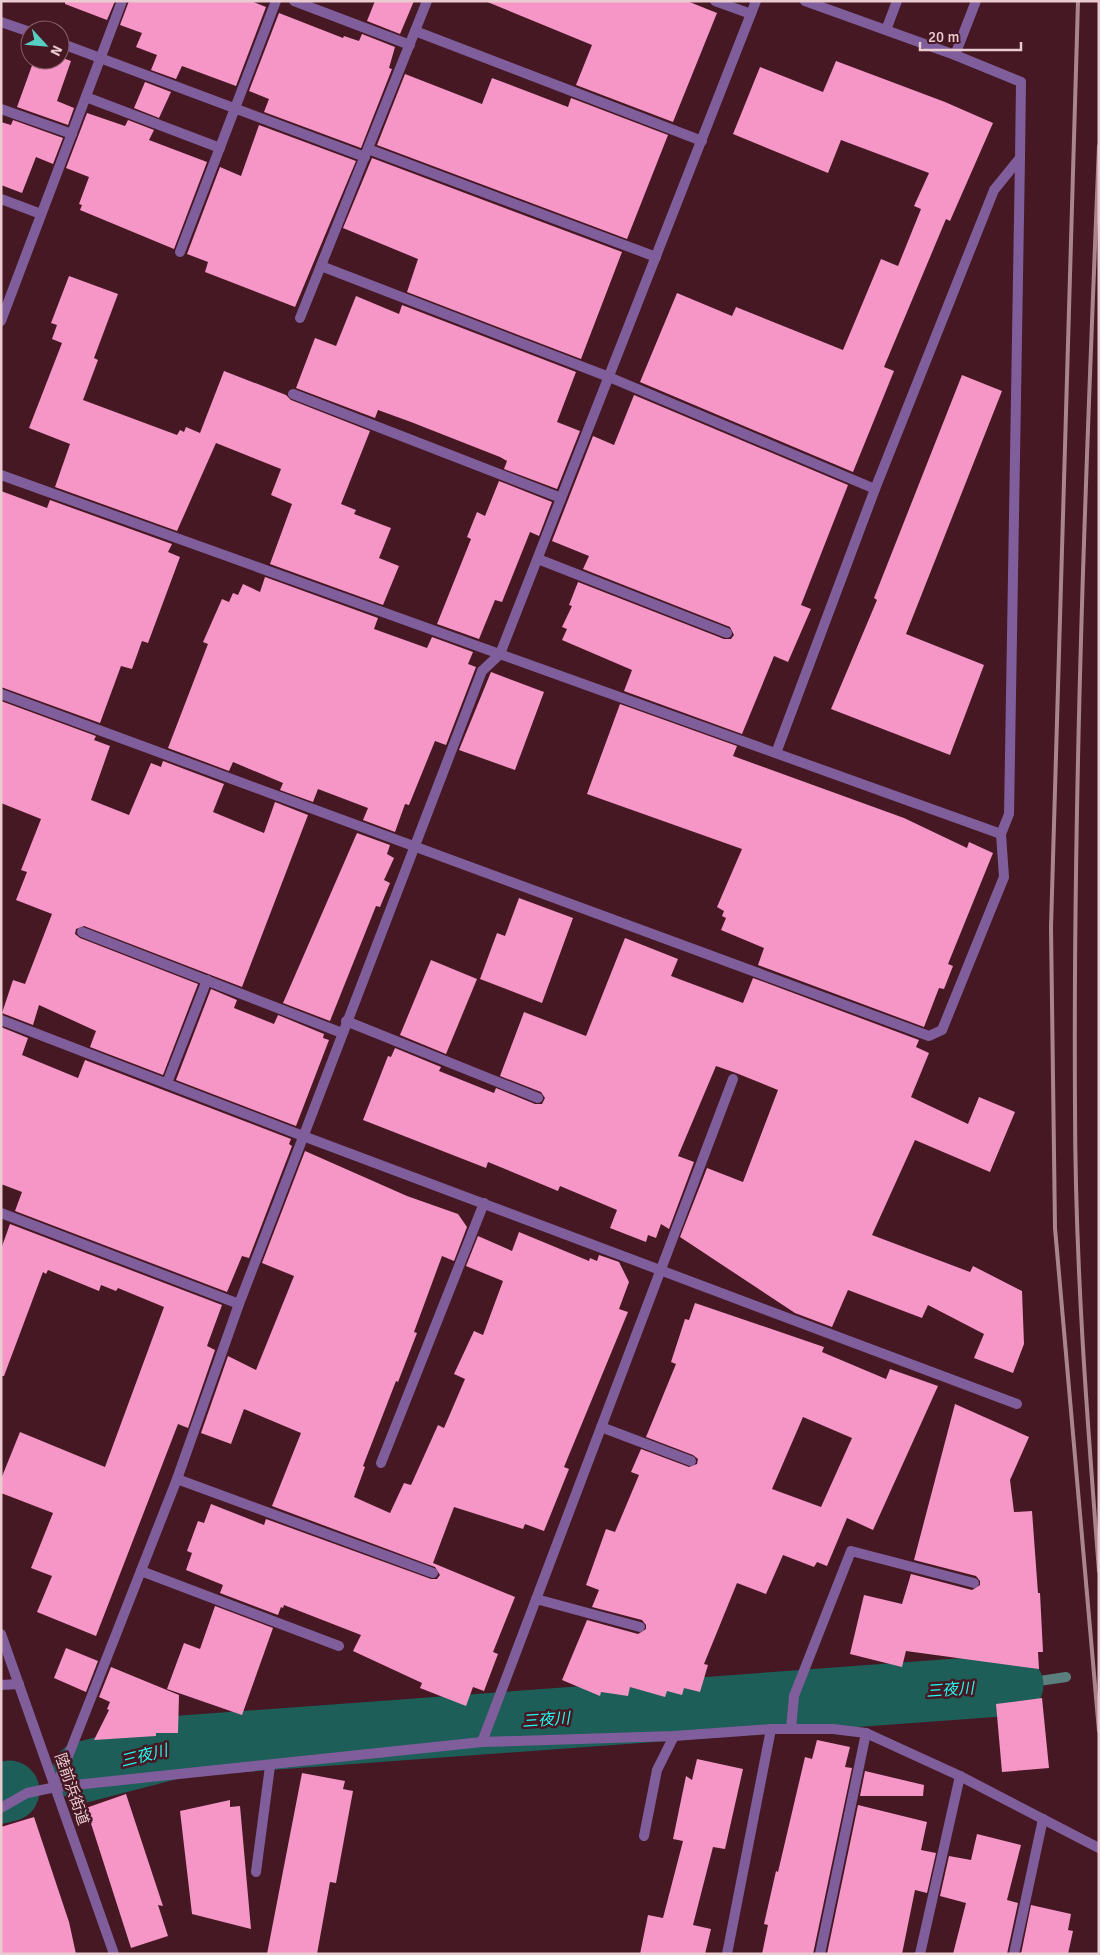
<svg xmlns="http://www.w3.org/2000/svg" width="1100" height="1955" font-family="Signika,'Noto Sans JP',sans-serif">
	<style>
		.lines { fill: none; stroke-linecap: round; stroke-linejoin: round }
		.stream { stroke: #5b7f7d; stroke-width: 10 }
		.river { stroke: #1e5e59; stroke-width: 61 }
		.building { fill: #f596c7; fill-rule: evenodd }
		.service { stroke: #7f5e9b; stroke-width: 10 }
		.minor { stroke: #7f5e9b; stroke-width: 10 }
		.tertiary { stroke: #7f5e9b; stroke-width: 10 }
		.rail { stroke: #aa858d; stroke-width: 4 }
		.labels { text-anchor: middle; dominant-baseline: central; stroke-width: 5; stroke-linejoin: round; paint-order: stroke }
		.street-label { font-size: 15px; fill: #eacbd0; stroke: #451823 }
		.water-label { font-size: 16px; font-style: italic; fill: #21fbee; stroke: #451823 }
	</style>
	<rect width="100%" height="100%" fill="#451823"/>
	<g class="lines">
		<polyline class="stream" points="1013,1685 1066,1677"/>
		<g class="river">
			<polyline points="83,1772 183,1746 1013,1685"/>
			<polyline points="1,1793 9,1791"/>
		</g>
	</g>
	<g class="building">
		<polygon points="65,1 115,1 107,20 65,4"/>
		<polygon points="129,1 251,1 266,7 236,86 182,66 176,79 151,70 157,55 136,47 142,33 120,25"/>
		<polygon points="375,1 414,1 400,34 367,21"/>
		<polygon points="485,1 687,1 717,13 673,122 576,85 592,45"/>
		<polygon points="279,13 343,38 344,36 359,41 362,34 395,47 389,68 392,69 361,148 264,112 269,99 249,91"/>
		<polygon points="60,57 71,61 57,101 74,108 68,125 17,107 34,60 60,60"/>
		<polygon points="836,61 945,102 993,123 950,221 946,219 884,367 894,371 853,472 640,382 677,293 732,316 736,307 843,350 881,259 898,266 921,209 914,206 929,173 841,140 828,173 733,134 760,67 823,92"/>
		<polygon points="405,74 482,104 492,78 568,107 571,98 668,135 627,239 377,145"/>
		<polygon points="145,82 171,92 159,118 134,108"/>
		<polygon points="87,113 125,126 128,120 154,130 149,140 207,162 174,249 80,210 82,205 79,204 89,177 66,168"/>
		<polygon points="13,120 63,138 53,164 36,157 22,193 1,185 1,122 11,125"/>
		<polygon points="259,125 356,161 295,307 205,272 208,262 187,254 220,167 241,176"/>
		<polygon points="372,158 622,252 581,359 407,292 418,259 343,228"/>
		<polygon points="69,276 118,294 94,358 98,360 83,400 177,435 180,430 184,432 186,427 200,433 224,371 286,395 291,400 370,431 341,504 356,510 354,514 391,528 379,558 399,566 383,605 270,564 292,504 271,495 281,469 216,443 177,531 55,487 70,444 29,428 62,343 52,339 57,325 51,323"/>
		<polygon points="356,296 399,314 402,305 576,372 557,422 580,431 557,489 504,469 507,461 500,457 411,422 378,410 375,418 296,388 315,338 336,346"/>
		<polygon points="962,375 1002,391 906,634 984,665 950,755 831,709 877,600 874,598"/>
		<polygon points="634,395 848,485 801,605 811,609 788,662 774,656 742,734 624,691 632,670 562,640 567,629 562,627 572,606 569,605 578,582 724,639 731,639 734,635 730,627 583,569 589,556 552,541 593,436 614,445"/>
		<polygon points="499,481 552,502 539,536 530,532 502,602 495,600 479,639 437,624 471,539 467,537 477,512 485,516"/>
		<polygon points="1,491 47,508 50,500 172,544 168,552 180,557 148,643 142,641 132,669 121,666 100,723 1,687"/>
		<polygon points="265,577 378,618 374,629 427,648 432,637 473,652 468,664 476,667 446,745 435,741 409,805 405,804 395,832 363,820 368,808 318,789 313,802 280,790 283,783 233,762 229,771 168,748 208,644 203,642 222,599 229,602 233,593 238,595 243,584 260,592"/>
		<polygon points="491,672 544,692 515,770 459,750"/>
		<polygon points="1,701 96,736 94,740 110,746 91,800 129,815 151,763 161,767 163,761 224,784 213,812 264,833 275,802 308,815 242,987 84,926 76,929 75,934 80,938 198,984 163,1075 90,1047 96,1031 39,1005 33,1025 2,1013 13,980 25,984 52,914 16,900 27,872 21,870 41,819 1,803"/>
		<polygon points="620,704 737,746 733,756 904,818 967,848 969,842 993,853 948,964 953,966 944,989 939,988 924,1027 758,965 764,948 721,930 726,918 722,916 724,911 717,907 742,849 587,794"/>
		<polygon points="357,833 390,845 387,854 394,858 384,880 390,883 380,907 376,906 330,1021 283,1003"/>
		<polygon points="519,898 573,918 542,1003 480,979 497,933 505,936"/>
		<polygon points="625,938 678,959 671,976 743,1003 753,978 919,1040 916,1047 929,1053 911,1097 968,1124 979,1097 1015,1112 990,1172 915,1140 872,1235 970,1272 973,1266 1022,1291 1024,1344 1013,1373 974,1358 984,1334 928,1305 922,1318 848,1290 832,1327 795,1313 680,1237 707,1168 743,1182 778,1090 736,1073 716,1066 678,1156 694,1162 669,1229 661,1224 656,1238 648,1235 646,1242 610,1228 617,1210 610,1207 560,1186 558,1191 488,1162 486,1168 363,1120 388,1056 391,1057 395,1048 441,1067 439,1071 494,1093 496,1088 535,1104 542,1104 545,1098 541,1092 500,1076 524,1012 586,1036"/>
		<polygon points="431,960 477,979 446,1054 400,1035"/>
		<polygon points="211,989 237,1000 234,1008 274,1024 278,1015 324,1034 323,1038 329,1040 296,1126 176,1080"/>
		<polygon points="1,1027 28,1038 22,1055 78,1078 85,1060 291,1139 289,1144 292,1146 249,1258 242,1256 227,1292 15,1211 22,1192 1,1184"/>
		<polygon points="305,1151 407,1196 458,1214 467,1227 454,1261 442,1256 414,1332 417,1333 398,1382 396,1381 363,1466 365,1467 354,1497 390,1513 404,1483 411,1485 438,1425 444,1428 465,1379 454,1374 474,1331 483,1335 503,1281 466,1266 478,1236 512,1251 519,1232 589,1261 590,1258 597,1261 599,1255 619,1262 629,1282 619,1309 628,1312 564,1467 569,1469 544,1531 525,1524 523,1529 454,1507 433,1563 515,1597 493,1652 498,1654 484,1691 473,1687 466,1706 420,1688 422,1683 353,1651 361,1635 284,1605 283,1608 281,1607 278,1615 220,1593 223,1585 186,1570 192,1553 187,1551 198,1521 204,1523 211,1504 264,1525 266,1519 431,1579 437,1579 440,1575 435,1567 272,1506 301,1433 244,1409 231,1444 201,1433 228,1356 256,1370 294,1276 262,1263"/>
		<polygon points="10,1224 222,1305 207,1346 215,1350 188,1428 178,1424 96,1636 37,1612 52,1576 31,1568 53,1513 1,1493 1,1479 20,1432 105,1467 164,1307 118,1288 116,1291 101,1285 99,1291 48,1270 46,1274 43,1272 4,1376 1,1376 1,1249"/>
		<path d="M695 1303 824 1347 822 1352 886 1379 890 1369 938 1386 873 1530 847 1518 827 1566 817 1562 814 1567 783 1555 766 1594 737 1583 704 1664 708 1665 700 1692 684 1688 682 1695 667 1691 665 1697 630 1687 628 1696 601 1692 600 1696 562 1680 587 1620 638 1634 646 1629V1625L642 1620 592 1607 599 1590 586 1585 606 1529 615 1532 639 1475 631 1472 641 1449 689 1467 697 1464 698 1459 693 1455 646 1437 676 1364 671 1362 685 1319 689 1320ZM803 1417 852 1438 821 1507 772 1489Z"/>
		<polygon points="955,1404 1029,1437 1010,1480 1014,1512 1032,1511 1038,1593 1040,1593 1043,1652 1038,1652 1039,1669 906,1651 902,1667 850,1654 864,1595 902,1604 911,1574 972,1590 980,1585 980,1581 976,1576 914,1560"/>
		<polygon points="215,1606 273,1628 242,1715 167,1689 184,1643 200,1649"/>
		<polygon points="66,1648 98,1661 86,1692 54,1678"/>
		<polygon points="111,1667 179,1695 178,1733 156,1733 156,1736 94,1740 109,1710 107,1709 110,1702 99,1697"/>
		<polygon points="1042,1698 1049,1768 1002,1772 996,1704"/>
		<polygon points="817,1740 850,1747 845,1767 852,1768 813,1954 762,1954 768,1925 764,1924 776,1871 778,1872 805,1757 812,1759"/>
		<polygon points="697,1759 743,1769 725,1849 713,1847 693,1925 711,1929 705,1954 640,1954 648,1915 663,1918 683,1841 673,1839 686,1776 692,1780"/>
		<polygon points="865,1771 924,1785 923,1796 860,1796"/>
		<polygon points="302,1773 345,1781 343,1789 353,1791 336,1883 330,1882 317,1954 267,1954"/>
		<polygon points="126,1794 163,1906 158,1905 168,1936 131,1948 86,1808"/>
		<polygon points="230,1800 230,1807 240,1806 251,1929 192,1914 180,1811"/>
		<polygon points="858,1805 927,1822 921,1850 936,1853 927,1893 915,1890 902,1954 827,1954"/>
		<polygon points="34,1817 69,1922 76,1954 1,1954 1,1827"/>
		<polygon points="977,1834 1021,1845 1007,1900 1018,1903 1007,1954 953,1954 966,1903 940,1896 949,1856 971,1860"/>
		<polygon points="1031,1905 1071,1914 1068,1930 1073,1931 1068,1954 1021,1954"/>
	</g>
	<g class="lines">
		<polyline class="service" points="886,30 897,1"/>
		<g class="minor">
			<polyline points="294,1 410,45"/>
			<polyline points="715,1 751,14"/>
			<polyline points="1,22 30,32"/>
			<polyline points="415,31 702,141"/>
			<polyline points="60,43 365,157"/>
			<polyline points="955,55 976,1"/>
			<polyline points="86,97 220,148"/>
			<polyline points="1,109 72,134"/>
			<polyline points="368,149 656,257"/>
			<polyline points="1,199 41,214"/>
			<polyline points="180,252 276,1"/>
			<polyline points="321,266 609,377 875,489"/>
			<polyline points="300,318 427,1"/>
			<polyline points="1,321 122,1"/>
			<polyline points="293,394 561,498"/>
			<polyline points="1,475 1001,834"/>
			<polyline points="538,559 727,633"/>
			<polyline points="1,694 929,1036 942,1030 1004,877 1001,834 1009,814 1020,158"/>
			<polyline points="776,753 875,489 994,190 1020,158 1021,82 955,55 805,1"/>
			<polyline points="82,932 342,1033"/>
			<polyline points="1,1020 303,1136 1017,1404"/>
			<polyline points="346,1021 538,1098"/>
			<polyline points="167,1083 207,980"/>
			<polyline points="1,1213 239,1304"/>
			<polyline points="601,1427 691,1461"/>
			<polyline points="381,1463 484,1203"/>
			<polyline points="177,1479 433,1573"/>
			<polyline points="141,1571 339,1646"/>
			<polyline points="536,1599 640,1627"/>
			<polyline points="1,1685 19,1684"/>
			<polyline points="791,1729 794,1696 851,1551 974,1583"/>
			<polyline points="482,1742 733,1079"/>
			<polyline points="56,1787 177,1479 239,1304 482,671 500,654 756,1"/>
			<polyline points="1,1808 27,1793 56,1787 482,1742 674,1736 771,1729 833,1729 866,1733 960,1776 1099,1848"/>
			<polyline points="644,1836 657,1770 674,1736"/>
			<polyline points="256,1872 270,1766"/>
			<polyline points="727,1954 771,1729"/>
			<polyline points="820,1954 866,1733"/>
			<polyline points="920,1954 960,1776"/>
			<polyline points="1014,1954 1043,1819"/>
		</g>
		<polyline class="tertiary" points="1,1634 114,1954"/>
		<g class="rail">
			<polyline points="1078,1 1051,927 1055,1228 1099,1731"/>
			<path d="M1099 146C1086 466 1073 786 1075 1106 1075 1262 1087 1417 1099 1571"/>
		</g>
	</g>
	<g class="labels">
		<g class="street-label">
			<text transform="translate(72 1789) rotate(71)">陸前浜街道</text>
		</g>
		<g class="water-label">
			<text transform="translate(950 1690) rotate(-4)">三夜川</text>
			<text transform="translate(546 1720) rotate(-4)">三夜川</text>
			<text transform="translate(144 1756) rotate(-14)">三夜川</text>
		</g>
	</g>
	<rect width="1100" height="1955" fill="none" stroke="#eacbd0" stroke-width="5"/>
	<g transform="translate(45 45) rotate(116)"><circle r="24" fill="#451823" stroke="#876068"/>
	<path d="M0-4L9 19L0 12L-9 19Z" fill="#56cec4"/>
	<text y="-8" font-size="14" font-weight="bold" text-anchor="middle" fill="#eacbd0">N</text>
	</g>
	<path d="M920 42v8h101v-8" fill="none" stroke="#eacbd0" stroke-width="2.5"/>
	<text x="928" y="42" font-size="15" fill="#eacbd0" stroke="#451823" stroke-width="4" paint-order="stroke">20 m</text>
</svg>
